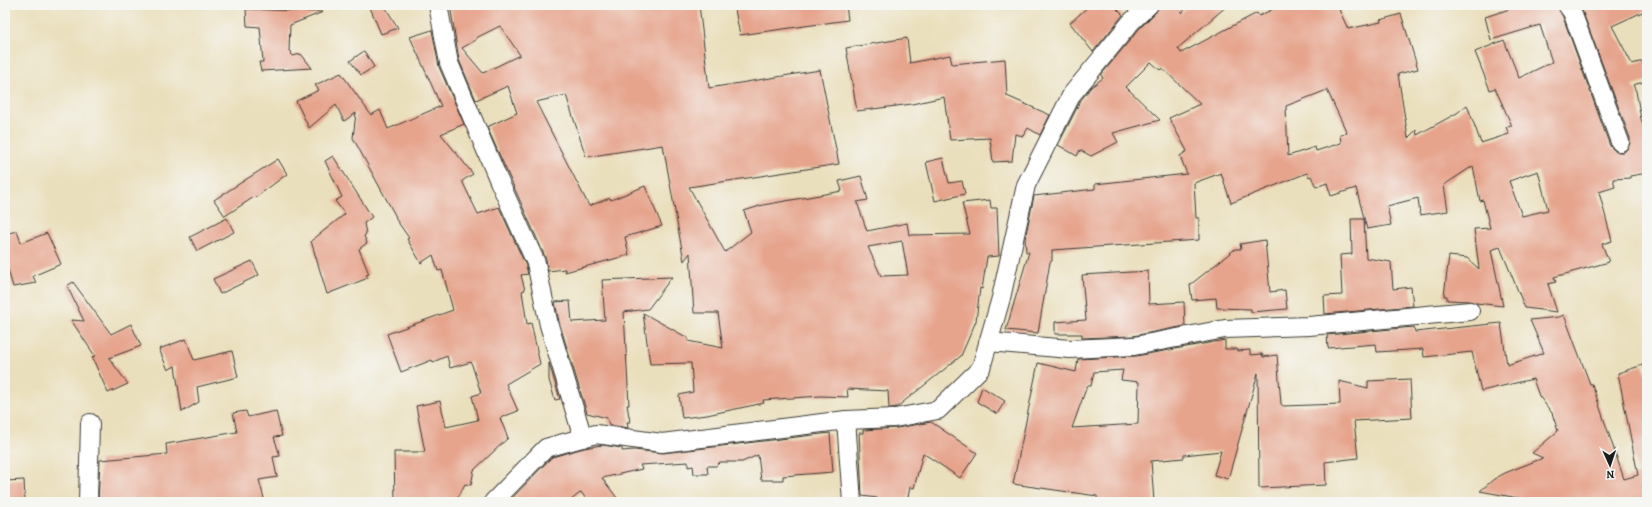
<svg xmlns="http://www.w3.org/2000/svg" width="1652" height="507" font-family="Alegreya,serif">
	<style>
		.building { fill: #e6a48d; fill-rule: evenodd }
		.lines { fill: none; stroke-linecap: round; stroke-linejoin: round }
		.minor-casing { stroke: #3b3934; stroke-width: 20 }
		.minor { stroke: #fff; stroke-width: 18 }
	</style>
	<rect width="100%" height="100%" fill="#f6f6f2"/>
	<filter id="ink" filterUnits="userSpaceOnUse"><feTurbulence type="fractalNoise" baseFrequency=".025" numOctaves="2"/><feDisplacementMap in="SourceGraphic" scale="8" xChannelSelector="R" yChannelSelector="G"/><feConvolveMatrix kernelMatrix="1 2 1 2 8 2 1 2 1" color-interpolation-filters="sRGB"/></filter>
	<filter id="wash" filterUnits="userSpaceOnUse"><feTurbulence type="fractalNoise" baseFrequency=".012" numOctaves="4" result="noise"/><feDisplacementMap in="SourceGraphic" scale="16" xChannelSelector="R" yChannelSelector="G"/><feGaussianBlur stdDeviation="0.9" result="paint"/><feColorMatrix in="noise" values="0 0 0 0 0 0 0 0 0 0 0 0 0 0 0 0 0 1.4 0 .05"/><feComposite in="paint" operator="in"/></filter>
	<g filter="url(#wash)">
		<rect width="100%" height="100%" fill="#eadfbc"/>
		<g id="blocks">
			<g class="building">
				<polygon points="369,5 384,5 398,28 381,34"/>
				<path d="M450 5H699L709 88 820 70 839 164 689 187 725 252 751 232 744 211 763 205 842 191 839 181 861 176 868 200 857 202 867 231 907 223 909 235 970 234 962 203 990 200 991 208H997L999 256 987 257 982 289 980 288 976 321 961 356 897 407 889 408 888 391 847 389 848 397 821 396 763 400 764 403 707 415 682 418 679 395 693 392 691 363 650 364 643 313 688 338V341L723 348 718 313H694L690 253 684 261 663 145 586 157 566 95 536 102 589 206 610 198 611 200 645 186 662 226 625 237 629 255 565 272V269L548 271 546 259 487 127 517 113 508 86 476 100 459 60ZM500 26 520 55 483 73 462 48 476 40V38ZM902 241 908 275 881 276 868 247Z"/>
				<polygon points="734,5 846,5 848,20 740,35"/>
				<polygon points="1090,5 1113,5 1123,15 1093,52 1070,23"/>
				<path d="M1159 5H1174L1182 13 1189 5H1228L1178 48 1181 53 1257 13 1259 16 1281 5H1337L1348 29 1381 22 1380 20 1401 14 1418 69 1398 74 1408 138 1416 130 1417 135 1457 113 1467 105 1481 143 1509 134 1506 127 1512 126 1495 88 1490 90 1475 52 1504 40 1519 78 1552 62 1540 25 1491 40 1485 17 1522 5H1557L1563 17 1610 146 1614 150 1619 152H1624L1628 148 1630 143V138L1580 5H1647V10L1612 26 1632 64 1647 60V81L1633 85 1636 91 1641 119 1647 135V173L1630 176V178L1613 179 1615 187 1599 192 1612 241 1602 244 1609 262 1554 277 1556 282 1548 284 1557 312 1525 308 1500 247 1491 250 1503 306 1476 303 1469 301 1447 300V296H1444L1449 256 1467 258 1479 269 1474 229 1490 228 1483 200 1480 201 1473 166 1444 185 1448 211 1420 215 1418 198 1387 206 1391 225 1367 229 1356 188 1331 196 1327 183 1316 187 1311 176 1309 177 1307 173 1231 203 1221 173 1194 183 1196 218H1199V240L1052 250V261L1050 262 1038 333 1006 330 1029 252H1026L1025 239 1034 196 1095 189V184L1187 174 1180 156 1187 151 1169 118 1200 104 1162 68 1160 70 1151 62 1126 87 1160 120 1113 133 1118 142 1091 156 1080 150 1077 156 1058 145 1081 100 1091 87 1103 78 1101 75 1139 29 1156 12ZM1327 90 1347 133 1340 134 1341 143 1316 151 1315 147 1288 156 1286 106ZM1538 171 1548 210 1522 216 1509 181Z"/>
				<polygon points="246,9 323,12 290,25 289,51 291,51 292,56 301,54 312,68 261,71 259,62 263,62 260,27 247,26"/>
				<polygon points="432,30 439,67 464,124 441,134 473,174 462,181 478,214 499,207 526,266 528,274 521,275 525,290 522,291 527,324 531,323 540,364 506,384 518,411 500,418 508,438 474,470 471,485 465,484 457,499 395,502 394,452 425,452 416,406 440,401 446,427 478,420 472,396 481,393 471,362 450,368 447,356 433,362 432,360 401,372 387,334 453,310 442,270 438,271 433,255 421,263 407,239 409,238 395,218 396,217 353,138 356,113 344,121 336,105 309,128 296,101 319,90 315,85 341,73 371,115 380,110 388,129 441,106 410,37"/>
				<polygon points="907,38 910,63 950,55 952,64 1005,59 1007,96 1050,115 1040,135 1028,128 1023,136 1015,134 1012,161 993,162 990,138 950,140 944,97 912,104 857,111 846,48"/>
				<polygon points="364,51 374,67 361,75 350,61"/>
				<polygon points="333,156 372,217 364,223 366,234 364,236 367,243 359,249 369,274 366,275 368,278 327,294 311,241 345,214 335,201 342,197 325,161"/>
				<polygon points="943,158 949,183 962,181 965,194 935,201 926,162"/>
				<polygon points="278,159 287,174 255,198 254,197 225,216 214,200"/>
				<polygon points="227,218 234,232 197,251 190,237"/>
				<polygon points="1351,219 1364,219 1366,258 1391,262 1393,289 1411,287 1413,306 1325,314 1324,296 1342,295 1340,255 1352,254"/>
				<polygon points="17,231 21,243 47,233 61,264 33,276 36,283 13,287 5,259 5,234"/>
				<polygon points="1265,240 1270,292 1285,290 1287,309 1251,312 1251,309 1217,308 1216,298 1192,300 1190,285 1235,249 1241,249 1240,244"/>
				<polygon points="252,261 259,275 220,294 213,279"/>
				<polygon points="1148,271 1149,304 1184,302 1185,326 1133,336 1082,338 1082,334 1055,334 1055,322 1086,320 1082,275"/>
				<polygon points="672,277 648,309 624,312 629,405 627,405 630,422 627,422 628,428 609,425 607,418 587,413 559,322 555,302 570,301 572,322 605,320 602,280"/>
				<polygon points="73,282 111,334 131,324 141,346 109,358 128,384 108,393 92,357 95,356 71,320 84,321 67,286"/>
				<polygon points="1564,315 1590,384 1592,384 1624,479 1638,475 1618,373 1643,365 1647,377 1647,484 1643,484 1645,502 1530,502 1529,500 1480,491 1494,479 1505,473 1543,458 1532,453 1558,431 1552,413 1539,396 1533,379 1481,391 1472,352 1424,357 1423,349 1377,352 1376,344 1328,348 1327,335 1414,327 1415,332 1501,323 1507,365 1544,353 1530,320 1559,317"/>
				<polygon points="186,339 194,360 232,351 238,377 197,387 199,402 182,412 175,366 168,370 159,349"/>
				<path d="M1225 340V349H1237L1238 351 1250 350V355L1262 354 1263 357 1277 355 1281 404 1283 406 1340 404 1339 381 1368 388V381L1410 379 1412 418 1354 421 1358 458 1325 462 1326 485 1259 488 1258 373 1228 479 1214 475 1221 451 1184 455V458L1151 461 1154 502H1097V496L1013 484 1038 363 1076 372 1078 359 1136 356ZM1123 370 1121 380 1139 382 1138 424 1072 428 1087 386H1091L1094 372Z"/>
				<polygon points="549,363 560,399 555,400 549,380"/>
				<polygon points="982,387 1005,401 997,414 977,402"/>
				<polygon points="246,411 248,417 276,411 282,436 274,437 280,456 273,457 277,477 259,480 265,502 98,502 100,460 167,454 166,444 237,432 233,413"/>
				<polygon points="931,422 977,453 960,478 923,453 914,488 910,487 907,502 876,502 877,498 862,496 859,433 863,433 863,430 897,428"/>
				<polygon points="830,433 833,472 783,476 783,480 761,480 758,455 742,462 720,462 716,466 707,466 708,474 694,474 693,466 688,467 688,462 640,465 642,469 602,478 620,502 588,502 581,492 569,502 508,502 552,457 584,448 602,445 622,448 622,451 634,450 663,453"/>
				<polygon points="24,480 25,502 5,502 5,481"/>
			</g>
		</g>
	</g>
	<g filter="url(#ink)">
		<use href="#blocks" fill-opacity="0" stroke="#3b3934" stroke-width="1"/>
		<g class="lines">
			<defs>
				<g id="minor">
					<polyline points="438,5 449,63 499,181 536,263 549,325 583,438"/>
					<polyline points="1567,5 1572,12 1620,142"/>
					<polyline points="988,342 1070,349 1134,346 1225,329 1309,326 1470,311"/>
					<polyline points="846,420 852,502"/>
					<polyline points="88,502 90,423"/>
					<polyline points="493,502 546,448 596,434 662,443 846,420 895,418 938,410 981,368 1001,298 1026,185 1072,94 1131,22 1149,5"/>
				</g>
			</defs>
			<use href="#minor" class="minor-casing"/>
			<use href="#minor" class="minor"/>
		</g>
	</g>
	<rect width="1652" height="507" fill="none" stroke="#f6f6f2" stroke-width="20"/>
	<g transform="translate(1610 465) rotate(177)" stroke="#f6f6f2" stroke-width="3" paint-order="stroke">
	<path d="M0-3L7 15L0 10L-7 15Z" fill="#1c1c1c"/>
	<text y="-6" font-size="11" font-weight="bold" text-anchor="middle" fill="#1c1c1c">N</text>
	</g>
</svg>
